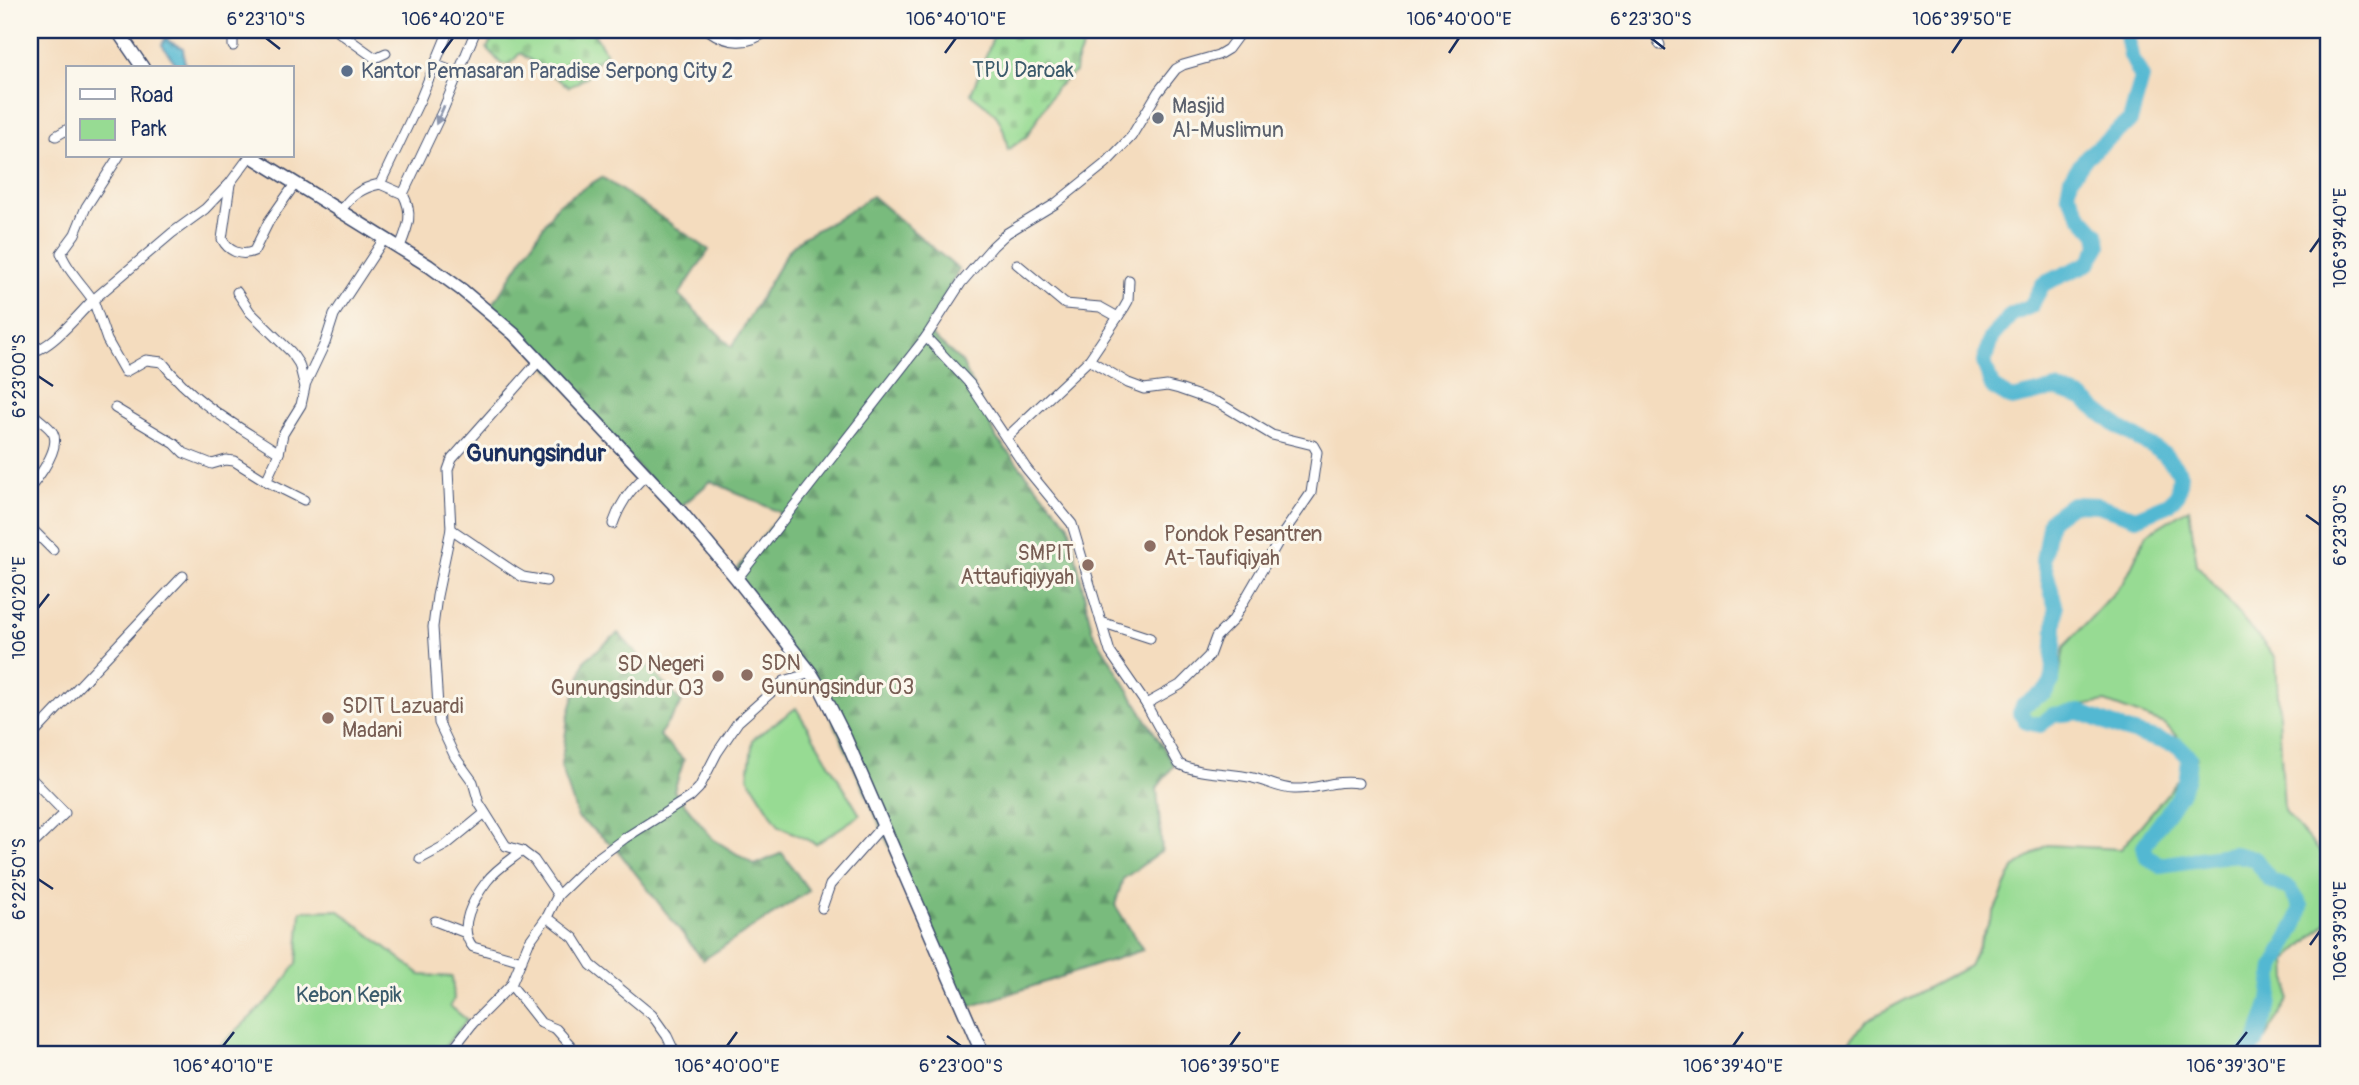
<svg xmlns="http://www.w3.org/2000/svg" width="2359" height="1085" font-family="Pangolin,sans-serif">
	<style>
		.green { fill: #97db93; stroke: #598578; stroke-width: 2 }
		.forest { fill: url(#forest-firs); stroke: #4a756e; stroke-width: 2 }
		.cemetery { fill: url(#cemetery-stones); stroke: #598578; stroke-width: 2 }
		.water { fill: url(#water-ripples); stroke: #377498; stroke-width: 2 }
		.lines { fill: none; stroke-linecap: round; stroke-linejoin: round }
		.river { stroke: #53b8d2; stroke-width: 16 }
		.street-casing { stroke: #3c496c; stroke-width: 11 }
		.secondary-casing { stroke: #3c496c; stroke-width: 15 }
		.street { stroke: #fff; stroke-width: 9 }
		.secondary { stroke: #fff; stroke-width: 12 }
		.oneway { fill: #8d97ae }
		.ticks { fill: none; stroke: #1b2f5e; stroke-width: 2.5 }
		.service-dot { fill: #5c6f8a; stroke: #fbf7ec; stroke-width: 2.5 }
		.worship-dot { fill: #6b7280; stroke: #fbf7ec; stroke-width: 2.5 }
		.education-dot { fill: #8d6e63; stroke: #fbf7ec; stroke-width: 2.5 }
		.labels { text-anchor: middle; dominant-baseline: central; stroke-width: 6; stroke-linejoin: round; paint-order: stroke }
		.park-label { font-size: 21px; fill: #3a5a6b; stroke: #fbf7ec }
		.service-label { font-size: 21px; fill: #4e5e75; stroke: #fbf7ec; text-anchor: start }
		.worship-label { font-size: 21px; fill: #5b616d; stroke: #fbf7ec; text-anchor: start }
		.education-label { font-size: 21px; fill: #785e54; stroke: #fbf7ec; text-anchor: start }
		.quarter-label { font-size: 24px; font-weight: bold; fill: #1b2f5e; stroke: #fbf7ec }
		.neatline { fill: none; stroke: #1b2f5e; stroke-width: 2.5 }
		.ticks-label { font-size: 18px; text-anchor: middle; fill: #1b2f5e }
	</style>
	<defs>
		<pattern id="forest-firs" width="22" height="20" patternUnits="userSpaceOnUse" patternTransform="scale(1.75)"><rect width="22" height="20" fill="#79bb7d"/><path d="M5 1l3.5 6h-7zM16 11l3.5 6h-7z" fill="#62986a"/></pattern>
		<pattern id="cemetery-stones" width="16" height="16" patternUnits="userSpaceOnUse" patternTransform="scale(1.75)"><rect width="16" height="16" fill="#97db93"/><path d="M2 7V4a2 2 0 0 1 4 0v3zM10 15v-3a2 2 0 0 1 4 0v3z" fill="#82bc81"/></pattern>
		<pattern id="water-ripples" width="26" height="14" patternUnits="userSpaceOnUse" patternTransform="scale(1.75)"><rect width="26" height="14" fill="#53b8d2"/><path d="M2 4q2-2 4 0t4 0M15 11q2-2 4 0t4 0" fill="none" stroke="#4496ae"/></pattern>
	</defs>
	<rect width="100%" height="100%" fill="#fbf7ec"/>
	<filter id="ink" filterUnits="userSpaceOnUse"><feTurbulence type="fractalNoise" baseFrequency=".0143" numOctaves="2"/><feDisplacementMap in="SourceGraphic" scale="14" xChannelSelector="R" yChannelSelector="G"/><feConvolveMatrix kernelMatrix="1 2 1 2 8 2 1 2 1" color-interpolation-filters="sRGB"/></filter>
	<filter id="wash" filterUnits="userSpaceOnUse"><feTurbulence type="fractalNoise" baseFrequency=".00686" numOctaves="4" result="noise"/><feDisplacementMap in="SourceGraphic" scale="28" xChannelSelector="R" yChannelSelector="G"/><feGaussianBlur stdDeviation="1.57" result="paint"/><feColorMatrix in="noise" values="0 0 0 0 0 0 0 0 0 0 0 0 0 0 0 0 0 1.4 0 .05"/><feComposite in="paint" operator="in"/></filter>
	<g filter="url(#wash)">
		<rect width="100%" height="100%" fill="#f4dcbe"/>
		<g class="green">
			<polygon points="2189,508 2197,565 2276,658 2284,811 2329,862 2329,921 2287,960 2289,999 2255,1055 1840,1055 1867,1020 1969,966 2014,868 2047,845 2121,849 2197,758 2165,724 2105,702 2064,709 2039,726 2028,719 2027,708 2059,678 2064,647 2124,582 2147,534"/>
			<polygon points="796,708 860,815 816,844 779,826 748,777 753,739"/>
			<polygon points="338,910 421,975 452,977 454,999 450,1006 467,1020 438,1055 214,1055 217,1049 276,993 297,963 301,911"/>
		</g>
		<g class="forest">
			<polygon points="602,177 709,250 679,295 732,347 788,251 803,237 839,218 872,196 959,270 925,330 962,362 997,439 1069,525 1092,630 1174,765 1157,788 1162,851 1123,879 1115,905 1143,950 963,1009 815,681 732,576 781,513 711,481 677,510 492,306 557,205"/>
			<polygon points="618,633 682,703 659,735 684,760 674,791 713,839 755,865 782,853 809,891 703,960 615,847 578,818 561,766 568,717 585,660"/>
		</g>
		<g class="cemetery">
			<polygon points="497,30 592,30 606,53 592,66 587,77 569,87 520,53 510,64 501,64 487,48"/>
			<path d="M996 30H1123L1120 34 1107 30 1100 39 1088 34 1076 63 1075 72 1056 88 1027 136 1008 150C1002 116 997 114 971 94Z"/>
		</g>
		<polygon class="water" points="166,37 170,42 183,48 185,68 179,68 162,45"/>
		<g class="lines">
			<path class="river" d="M2126 30 2131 56 2142 78 2130 121 2087 156 2071 178 2068 194 2081 216 2097 234 2099 246 2089 263 2043 284 2031 306 2011 315 1991 338 1984 362 1992 387 2012 399 2056 389 2082 398 2117 426 2164 454 2180 473 2178 494 2167 505 2136 518 2098 505 2072 504 2050 520 2043 561 2056 608 2052 681 2045 692 2023 705 2020 713 2027 722 2040 725 2053 715 2080 712 2123 730 2177 745 2189 757C2188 766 2188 777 2184 785 2174 809 2155 825 2144 847L2147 857 2160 865 2234 854 2255 859 2270 880 2290 889 2301 906 2297 922 2274 967 2270 1001 2256 1043 2245 1055"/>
		</g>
	</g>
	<g filter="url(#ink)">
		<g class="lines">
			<defs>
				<g id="street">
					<polyline points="336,30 375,58 386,53"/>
					<path d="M708 30C727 44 749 46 768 30"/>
					<polyline points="1653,30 1660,45"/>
					<polyline points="233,46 233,30"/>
					<polyline points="434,64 457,73"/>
					<polyline points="56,136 68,129"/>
					<path d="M250 156 230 183 205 209 172 233 93 300 107 340 125 372 146 360 162 362C195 404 235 424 279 453L266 481 304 500"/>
					<path d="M230 184 222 239C228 251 241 257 254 251L269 221 295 184"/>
					<polyline points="380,184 403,194"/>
					<path d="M340 212C350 196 361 188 380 184L420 100 449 30"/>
					<path d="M399 249C408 227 414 215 403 194L443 110 476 30"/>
					<polyline points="1017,264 1065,304 1100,307 1118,317"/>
					<polyline points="237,292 250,312 291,352 299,364 305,387 301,405 283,434 279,453"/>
					<path d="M926 337 970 384 1026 468 1072 524 1110 652 1146 704 1179 764C1201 775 1229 772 1253 778 1267 781 1279 789 1294 789 1316 790 1336 779 1358 783"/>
					<path d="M30 352C50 350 78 315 93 300 83 285 67 270 61 253L75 234 86 207 119 156"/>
					<polyline points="1089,360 1128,383 1144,389 1167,386 1179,389 1219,403 1272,435 1313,445 1317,452 1311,493 1284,532 1233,620 1216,637 1209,656 1180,685 1146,704"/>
					<polyline points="539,361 452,459 448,470 451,529 437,596 433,627 439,723 455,757 473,782 479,803 506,846 522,851 534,860 558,895"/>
					<polyline points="305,385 325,343 334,315 384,239"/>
					<polyline points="115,408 175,444 184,453 212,464 226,460 234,461 266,481"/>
					<path d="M30 409C35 419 48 424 53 433 61 448 38 478 30 488"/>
					<polyline points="1006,438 1089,360 1124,308 1128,301 1129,280"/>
					<path d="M613 524C620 504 629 491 645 476"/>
					<polyline points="30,527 53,550"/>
					<polyline points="451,529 516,573 523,577 546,581"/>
					<polyline points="737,579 926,337 961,283 993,246 1007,233 1055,204 1106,163 1131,137 1158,92 1176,69 1183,65 1218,55 1228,49 1242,30"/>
					<polyline points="1101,622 1150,638"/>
					<polyline points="30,738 183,576"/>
					<polyline points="30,777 65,813 30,847"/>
					<polyline points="420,859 446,845 485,813"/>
					<polyline points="822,908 830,885 883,825"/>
					<polyline points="547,917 574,938 591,965 652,1015 667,1036 676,1055"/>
					<polyline points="435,921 466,933"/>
					<path d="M522 961 473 947C456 928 474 898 487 881 496 869 511 860 522 851"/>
					<polyline points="511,985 541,1023 556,1029 579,1055"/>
					<polyline points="448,1055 473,1023 511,985 529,942 547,917 558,895 591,863 625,838 690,797 699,788 717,753 738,722 784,681 811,673"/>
				</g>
				<g id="secondary">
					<polyline points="117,30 143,68"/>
					<polyline points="251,156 429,266 462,290 514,334 682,513 737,579 811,673 823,693 845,737 983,1055"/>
				</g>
			</defs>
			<use href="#street" class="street-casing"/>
			<use href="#secondary" class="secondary-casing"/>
			<use href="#street" class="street"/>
			<use href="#secondary" class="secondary"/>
		</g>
		<defs><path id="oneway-solid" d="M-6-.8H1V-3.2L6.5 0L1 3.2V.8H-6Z" transform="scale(1.75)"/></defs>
		<use class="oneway" href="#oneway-solid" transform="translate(440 115) rotate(114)"/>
	</g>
	<path class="ticks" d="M266 38 280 49M1651 38 1665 49M442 53 453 38M945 53 956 38M1449 53 1459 38M1952 53 1962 38M2310 252 2320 238M38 376 53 386M2306 515 2320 525M38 608 49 594M38 879 53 889M2310 945 2320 931M947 1036 961 1046M223 1046 234 1032M727 1046 737 1032M1230 1046 1240 1032M1733 1046 1743 1032M2236 1046 2247 1032"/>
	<circle class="service-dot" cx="347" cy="71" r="7"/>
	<circle class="worship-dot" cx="1158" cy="118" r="7"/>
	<g class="education-dot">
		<circle cx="1150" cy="546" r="7"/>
		<circle cx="1088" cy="565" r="7"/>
		<circle cx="747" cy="675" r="7"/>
		<circle cx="718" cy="676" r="7"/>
		<circle cx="328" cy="718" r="7"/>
	</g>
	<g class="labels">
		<g class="park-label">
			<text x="1023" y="70">TPU Daroak</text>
			<text x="349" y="995">Kebon Kepik</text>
		</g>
		<g class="service-label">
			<text x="361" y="71">Kantor Pemasaran Paradise Serpong City 2</text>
		</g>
		<g class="worship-label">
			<text x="1172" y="106">Masjid<tspan x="1172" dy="24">Al-Muslimun</tspan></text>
		</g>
		<g class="education-label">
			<text x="1164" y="534">Pondok Pesantren<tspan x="1164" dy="24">At-Taufiqiyah</tspan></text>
			<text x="1074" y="553" text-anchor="end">SMPIT<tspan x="1074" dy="24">Attaufiqiyyah</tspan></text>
			<text x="761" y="663">SDN<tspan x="761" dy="24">Gunungsindur 03</tspan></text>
			<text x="704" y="664" text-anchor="end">SD Negeri<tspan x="704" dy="24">Gunungsindur 03</tspan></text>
			<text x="342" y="706">SDIT Lazuardi<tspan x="342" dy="24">Madani</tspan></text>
		</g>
		<g class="quarter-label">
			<text x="536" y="453">Gunungsindur</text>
		</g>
	</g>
	<rect width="2359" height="1085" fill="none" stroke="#fbf7ec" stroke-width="77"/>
	<rect x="66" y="66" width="228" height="91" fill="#fbf7ec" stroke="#a1a7b3" stroke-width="2"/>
	<rect x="80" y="89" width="35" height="10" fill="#ffffff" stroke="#a1a7b3" stroke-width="2"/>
	<text x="130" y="102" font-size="21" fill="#1b2f5e">Road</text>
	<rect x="80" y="119" width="35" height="21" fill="#97db93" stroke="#a1a7b3" stroke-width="2"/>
	<text x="130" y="136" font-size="21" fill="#1b2f5e">Park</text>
	<rect x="38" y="38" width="2282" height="1008" class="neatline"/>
	<g class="ticks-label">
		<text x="266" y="25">6°23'10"S</text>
		<text x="453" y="25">106°40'20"E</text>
		<text x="956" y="25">106°40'10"E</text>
		<text x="1459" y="25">106°40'00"E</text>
		<text x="1651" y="25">6°23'30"S</text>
		<text x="1962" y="25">106°39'50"E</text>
		<text transform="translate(2340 238) rotate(-90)" y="6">106°39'40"E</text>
		<text transform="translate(19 376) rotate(-90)" y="6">6°23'00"S</text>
		<text transform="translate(2340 525) rotate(-90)" y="6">6°23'30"S</text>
		<text transform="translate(19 608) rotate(-90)" y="6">106°40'20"E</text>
		<text transform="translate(19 879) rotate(-90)" y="6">6°22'50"S</text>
		<text transform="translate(2340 931) rotate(-90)" y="6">106°39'30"E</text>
		<text x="223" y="1072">106°40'10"E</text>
		<text x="727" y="1072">106°40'00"E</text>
		<text x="961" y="1072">6°23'00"S</text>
		<text x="1230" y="1072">106°39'50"E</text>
		<text x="1733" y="1072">106°39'40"E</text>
		<text x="2236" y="1072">106°39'30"E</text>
	</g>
</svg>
